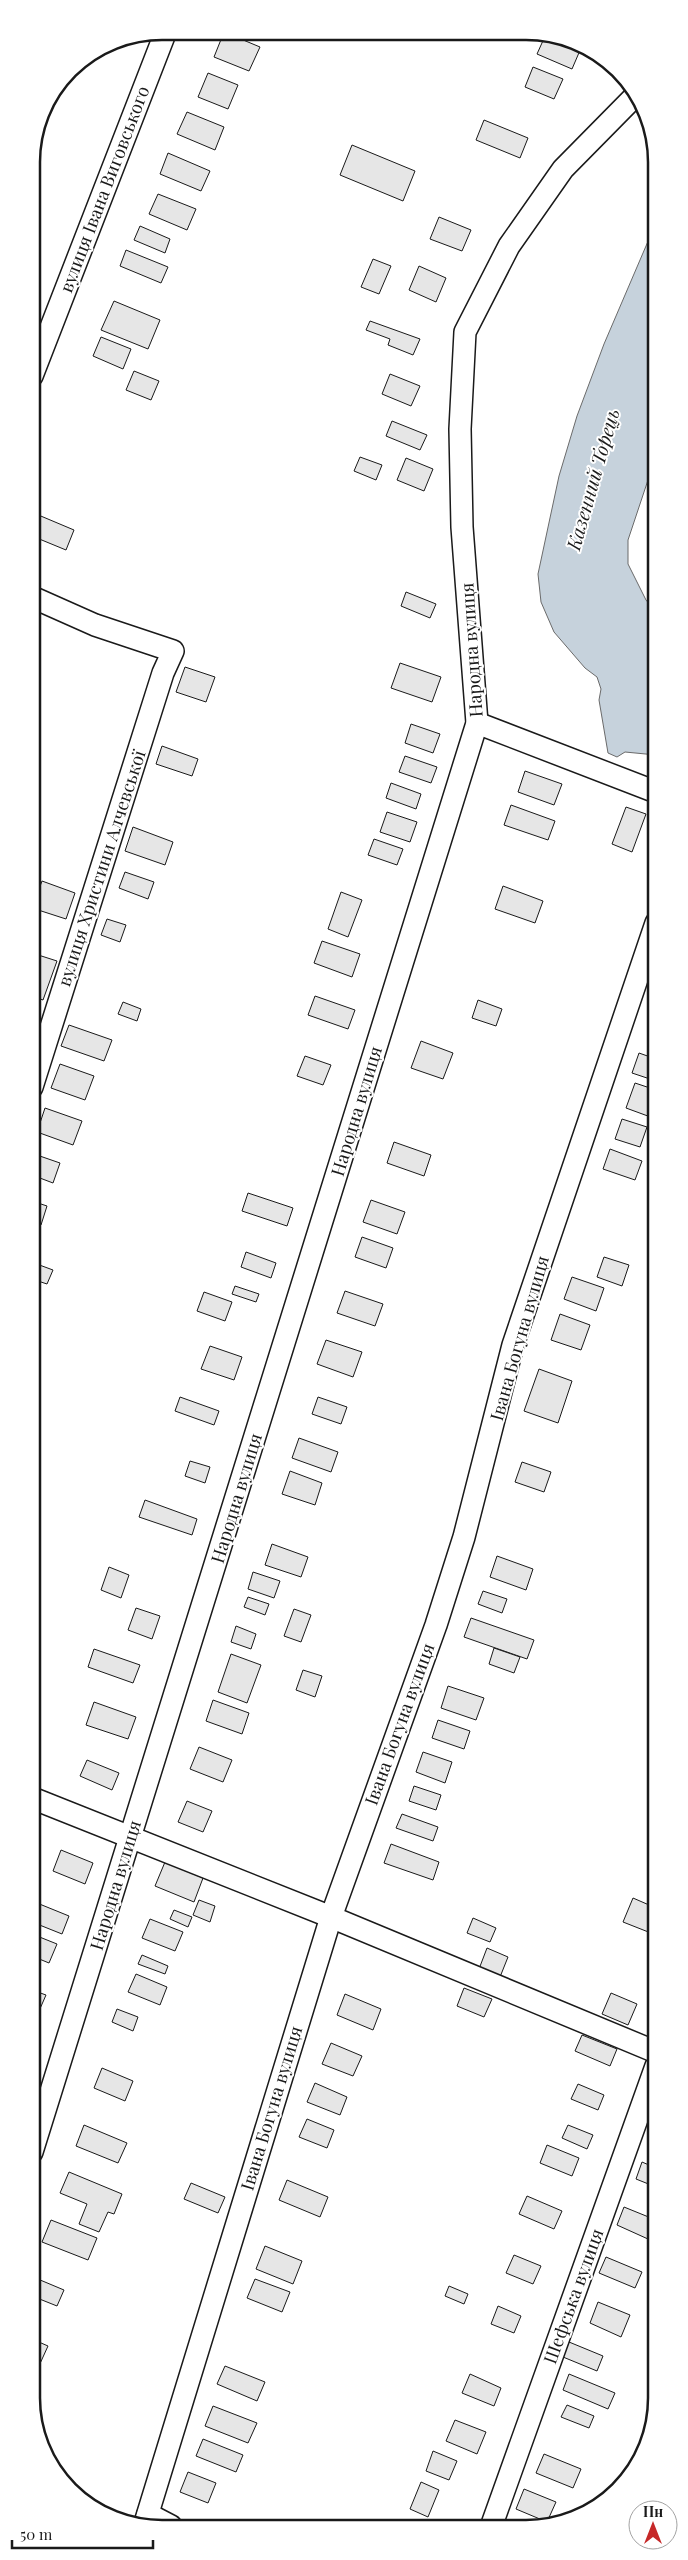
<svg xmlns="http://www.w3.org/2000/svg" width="688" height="2560" font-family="'Playfair Display',serif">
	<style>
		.water { fill: #c6d2dc; stroke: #6a6a6a }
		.building { fill: #e6e6e6; stroke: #1a1a1a }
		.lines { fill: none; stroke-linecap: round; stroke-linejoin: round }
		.minor-casing { stroke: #1a1a1a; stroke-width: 24 }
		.minor { stroke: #fff; stroke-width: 21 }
		.labels { text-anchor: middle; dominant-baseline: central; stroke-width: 4; stroke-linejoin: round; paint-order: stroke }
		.street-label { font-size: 18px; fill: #1a1a1a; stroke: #fff }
		.water-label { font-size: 19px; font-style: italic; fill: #1a1a1a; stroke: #fff }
		.rim { fill: none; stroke: #1a1a1a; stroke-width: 2.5 }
	</style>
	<rect width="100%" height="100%" fill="#fff"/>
	<polygon class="water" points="656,230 656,456 628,540 628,564 646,600 656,612 656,755 625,752 617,757 608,753 599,700 601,689 597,677 585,668 554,632 541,602 538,574 559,476 577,416 604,344 649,239"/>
	<g class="building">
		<polygon points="224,32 260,47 249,71 214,57"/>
		<polygon points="546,34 581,48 572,69 537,54"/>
		<polygon points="533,67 563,79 554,99 525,87"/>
		<polygon points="208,73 238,85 228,109 198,97"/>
		<polygon points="187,112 224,127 215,150 177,134"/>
		<polygon points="484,120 528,138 520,158 476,140"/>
		<polygon points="352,145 415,171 403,201 340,175"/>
		<polygon points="168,153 210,171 201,191 160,174"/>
		<polygon points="158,194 196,209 187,230 149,214"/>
		<polygon points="439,217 471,230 462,251 430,239"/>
		<polygon points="140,226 170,239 165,253 134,240"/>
		<polygon points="126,250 168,267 161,283 120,266"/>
		<polygon points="373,259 391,266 379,294 361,287"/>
		<polygon points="419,266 446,278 436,302 409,290"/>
		<polygon points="114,301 160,320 148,349 101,330"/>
		<polygon points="370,321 420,339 413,355 388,345 390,339 366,330"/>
		<polygon points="101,337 131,349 123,369 93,356"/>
		<polygon points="134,371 159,381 151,400 126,390"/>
		<polygon points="390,374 420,386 411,406 382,394"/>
		<polygon points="392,421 427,435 420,450 386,436"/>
		<polygon points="360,457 382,465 376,480 354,471"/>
		<polygon points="406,458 433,469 424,491 397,480"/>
		<polygon points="36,514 74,530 66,550 32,536 32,525"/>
		<polygon points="406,592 436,604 430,618 401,606"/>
		<polygon points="400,663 441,677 432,702 391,688"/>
		<polygon points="185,667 215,677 206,702 176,692"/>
		<polygon points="411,724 440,734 433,753 405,743"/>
		<polygon points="162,746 198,759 192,776 156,764"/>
		<polygon points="405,756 437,767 431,783 399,772"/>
		<polygon points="525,771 562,784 554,805 518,792"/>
		<polygon points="391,783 421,794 416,809 386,798"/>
		<polygon points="511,805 555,821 548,840 504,825"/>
		<polygon points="626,807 646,814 632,852 612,844"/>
		<polygon points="387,812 417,822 410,842 380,832"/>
		<polygon points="133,827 173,842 165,865 125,851"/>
		<polygon points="374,839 403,849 397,865 368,855"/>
		<polygon points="125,872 154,882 148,899 119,888"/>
		<polygon points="42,881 75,893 66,919 32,908"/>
		<polygon points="503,886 543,901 535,923 495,909"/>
		<polygon points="341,892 362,900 348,937 328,929"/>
		<polygon points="107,919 126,925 120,942 101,935"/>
		<polygon points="322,941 360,954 352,977 314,963"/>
		<polygon points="32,953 57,961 43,1000 32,996"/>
		<polygon points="315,996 355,1010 348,1029 308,1015"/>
		<polygon points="478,1000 502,1009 496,1026 472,1018"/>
		<polygon points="123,1002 141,1009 137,1021 118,1014"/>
		<polygon points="655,1023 656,1024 656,1046 648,1043"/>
		<polygon points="69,1025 112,1040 104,1061 61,1046"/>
		<polygon points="421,1041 453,1053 443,1079 411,1068"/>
		<polygon points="639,1053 656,1059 656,1081 632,1073"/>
		<polygon points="305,1056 331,1065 323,1085 297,1076"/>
		<polygon points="60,1064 94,1076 85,1100 51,1088"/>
		<polygon points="635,1083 656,1090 656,1119 626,1108"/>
		<polygon points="45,1108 82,1121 73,1145 37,1132"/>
		<polygon points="622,1119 647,1127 640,1147 615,1139"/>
		<polygon points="394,1142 431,1155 424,1176 387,1163"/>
		<polygon points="610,1149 642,1161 635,1180 603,1169"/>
		<polygon points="34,1154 60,1163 53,1183 32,1175"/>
		<polygon points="248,1193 293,1208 287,1226 242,1211"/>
		<polygon points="371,1200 405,1212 397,1234 363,1222"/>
		<polygon points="32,1201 47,1206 41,1225 32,1222"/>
		<polygon points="362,1237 393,1248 386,1268 355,1257"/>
		<polygon points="32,1246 39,1248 34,1263 32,1263"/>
		<polygon points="246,1252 276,1263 271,1278 241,1267"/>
		<polygon points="604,1257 629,1265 622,1286 597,1277"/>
		<polygon points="34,1263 53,1270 47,1284 32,1279"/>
		<polygon points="572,1277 604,1288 596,1311 564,1299"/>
		<polygon points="235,1286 259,1294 256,1302 232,1294"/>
		<polygon points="345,1291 383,1304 375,1326 337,1313"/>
		<polygon points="204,1292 232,1302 225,1321 197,1311"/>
		<polygon points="560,1314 590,1325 581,1350 551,1340"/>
		<polygon points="326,1340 362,1352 353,1377 317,1364"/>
		<polygon points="210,1346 242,1357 234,1380 201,1369"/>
		<polygon points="539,1369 572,1381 558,1423 524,1411"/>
		<polygon points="180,1397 219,1411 214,1425 175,1411"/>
		<polygon points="318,1397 347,1407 341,1424 312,1414"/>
		<polygon points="299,1438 338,1452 331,1472 292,1458"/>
		<polygon points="190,1461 210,1467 205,1483 185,1476"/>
		<polygon points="522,1462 551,1472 544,1492 515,1482"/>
		<polygon points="290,1471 322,1483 315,1505 282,1494"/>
		<polygon points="145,1500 197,1519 192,1535 139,1517"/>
		<polygon points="272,1544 308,1557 301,1577 265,1565"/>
		<polygon points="497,1556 533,1569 526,1590 490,1577"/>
		<polygon points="109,1567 129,1575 121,1598 101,1590"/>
		<polygon points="253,1572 280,1581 274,1598 248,1589"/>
		<polygon points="483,1591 507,1599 502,1613 478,1604"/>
		<polygon points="248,1597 269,1604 265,1615 244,1607"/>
		<polygon points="136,1608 160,1616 152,1639 128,1630"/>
		<polygon points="294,1609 311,1615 301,1642 284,1636"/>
		<polygon points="471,1618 534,1640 527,1659 464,1637"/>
		<polygon points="236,1626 256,1634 251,1649 231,1642"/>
		<polygon points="494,1648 520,1657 514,1673 489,1664"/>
		<polygon points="94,1649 140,1665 133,1683 88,1667"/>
		<polygon points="231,1654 261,1665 247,1703 218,1692"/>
		<polygon points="303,1670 322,1676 315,1697 296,1690"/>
		<polygon points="448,1686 484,1698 476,1720 441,1708"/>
		<polygon points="213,1700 249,1713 242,1734 206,1721"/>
		<polygon points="94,1702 136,1717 128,1739 86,1725"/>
		<polygon points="438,1720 470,1731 464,1749 432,1738"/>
		<polygon points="199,1747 232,1760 223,1782 190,1769"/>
		<polygon points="423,1752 452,1762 445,1783 416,1772"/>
		<polygon points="87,1760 119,1773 112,1790 80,1776"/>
		<polygon points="414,1786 441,1795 436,1810 409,1801"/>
		<polygon points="187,1801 212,1811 203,1832 178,1822"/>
		<polygon points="402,1814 438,1827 433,1841 396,1828"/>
		<polygon points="391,1844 439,1862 433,1880 384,1863"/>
		<polygon points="61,1850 93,1863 85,1884 53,1871"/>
		<polygon points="165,1862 203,1878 194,1902 155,1886"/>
		<polygon points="633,1898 656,1908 656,1935 623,1922"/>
		<polygon points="199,1900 215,1906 210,1922 193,1915"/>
		<polygon points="37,1903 69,1916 62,1934 32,1922"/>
		<polygon points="174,1910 192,1917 188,1927 170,1919"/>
		<polygon points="473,1918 496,1928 490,1942 467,1933"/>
		<polygon points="150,1919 183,1932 175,1951 142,1938"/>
		<polygon points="32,1934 57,1944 49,1963 32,1956"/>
		<polygon points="487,1948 508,1957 500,1977 479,1969"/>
		<polygon points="142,1955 168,1966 165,1974 138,1964"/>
		<polygon points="136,1974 167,1987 160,2005 128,1992"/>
		<polygon points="464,1988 492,1999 484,2017 457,2006"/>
		<polygon points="32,1990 46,1995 39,2011 32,2008"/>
		<polygon points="611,1993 637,2004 628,2025 602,2014"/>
		<polygon points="345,1994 381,2009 373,2030 337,2015"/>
		<polygon points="117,2009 138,2017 133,2031 112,2022"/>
		<polygon points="582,2035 617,2049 610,2066 575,2051"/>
		<polygon points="331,2043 362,2056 353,2076 322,2064"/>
		<polygon points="102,2068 133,2081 125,2101 94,2088"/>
		<polygon points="315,2083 347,2097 340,2115 307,2102"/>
		<polygon points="578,2084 604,2095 598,2110 571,2099"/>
		<polygon points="307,2119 334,2130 327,2148 299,2137"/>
		<polygon points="84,2125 127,2143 118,2163 76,2146"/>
		<polygon points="568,2125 593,2135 587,2149 562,2138"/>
		<polygon points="547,2145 579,2158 572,2176 540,2163"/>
		<polygon points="642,2162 656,2168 656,2187 636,2179"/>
		<polygon points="69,2172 122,2194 114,2214 108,2212 99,2232 79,2224 87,2204 60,2193"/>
		<polygon points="287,2180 328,2197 320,2217 279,2200"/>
		<polygon points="191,2183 225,2197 218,2213 184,2199"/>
		<polygon points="527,2196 562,2211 554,2229 519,2214"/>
		<polygon points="624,2207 656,2220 648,2239 617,2225"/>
		<polygon points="51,2220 97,2238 88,2260 42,2242"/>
		<polygon points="265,2246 302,2261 293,2284 256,2269"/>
		<polygon points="514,2255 541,2266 533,2284 506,2273"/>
		<polygon points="606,2257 642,2272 635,2288 599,2273"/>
		<polygon points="33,2277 64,2290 57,2306 32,2296"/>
		<polygon points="255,2279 290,2292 282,2312 247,2298"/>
		<polygon points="449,2286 468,2294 464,2304 445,2296"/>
		<polygon points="598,2302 630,2315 621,2337 590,2323"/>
		<polygon points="498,2306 521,2316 514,2333 491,2324"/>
		<polygon points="32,2339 48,2346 38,2368 32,2366"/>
		<polygon points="569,2342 603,2356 597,2371 563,2357"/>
		<polygon points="225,2366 265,2382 257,2401 217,2384"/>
		<polygon points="470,2374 501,2388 494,2406 462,2393"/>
		<polygon points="569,2374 615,2393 608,2409 563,2390"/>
		<polygon points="567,2405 594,2416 589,2428 561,2417"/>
		<polygon points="213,2406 257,2423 248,2443 205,2426"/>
		<polygon points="455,2420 486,2432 477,2454 446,2441"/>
		<polygon points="203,2439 243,2455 236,2472 196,2456"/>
		<polygon points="433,2451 457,2461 449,2480 426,2471"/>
		<polygon points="544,2454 581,2469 573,2488 536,2473"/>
		<polygon points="188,2472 216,2483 208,2503 180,2492"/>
		<polygon points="421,2482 439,2490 428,2517 410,2509"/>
		<polygon points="524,2489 556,2502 547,2522 516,2509"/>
	</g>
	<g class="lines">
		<defs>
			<g id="minor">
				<polyline points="32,376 166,31"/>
				<polyline points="32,597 95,625 173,651 163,673 32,1087"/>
				<polyline points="477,723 656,792"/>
				<polyline points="32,1798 331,1917 656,2052"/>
				<polyline points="32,2152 477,723 462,527 460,429 465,332 509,246 563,169 634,97"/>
				<polyline points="148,2514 171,2526"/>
				<polyline points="144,2526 331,1917 436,1625 464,1537 513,1345 656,923"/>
				<polyline points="491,2527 656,2066"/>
			</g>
		</defs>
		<use href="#minor" class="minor-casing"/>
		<use href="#minor" class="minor"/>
	</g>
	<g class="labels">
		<g class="street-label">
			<text transform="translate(104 189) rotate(-69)">вулиця Івана Виговського</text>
			<text transform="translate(471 650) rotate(-94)">Народна вулиця</text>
			<text transform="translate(101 868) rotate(-72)">вулиця Христини Алчевської</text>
			<text transform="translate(356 1111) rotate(-73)">Народна вулиця</text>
			<text transform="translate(519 1338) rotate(-74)">Івана Богуна вулиця</text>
			<text transform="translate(236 1498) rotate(-73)">Народна вулиця</text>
			<text transform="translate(399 1724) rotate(-70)">Івана Богуна вулиця</text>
			<text transform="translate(115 1885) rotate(-73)">Народна вулиця</text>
			<text transform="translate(271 2108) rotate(-73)">Івана Богуна вулиця</text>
			<text transform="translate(573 2296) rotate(-70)">Шефська вулиця</text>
		</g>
		<g class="water-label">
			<text transform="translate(592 479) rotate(-74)">Казенний Торець</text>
		</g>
	</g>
	<path d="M0 0H688V2560H0ZM162 40H526A122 122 0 0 1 648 162V2398A122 122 0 0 1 526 2520H162A122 122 0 0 1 40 2398V162A122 122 0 0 1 162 40Z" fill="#fff" fill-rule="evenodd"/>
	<path class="rim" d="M162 40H526A122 122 0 0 1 648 162V2398A122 122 0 0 1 526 2520H162A122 122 0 0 1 40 2398V162A122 122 0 0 1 162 40Z"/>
	<g transform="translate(653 2525)"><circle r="24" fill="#ffffff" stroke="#a3a3a3"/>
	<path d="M0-4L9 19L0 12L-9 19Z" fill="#c62828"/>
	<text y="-8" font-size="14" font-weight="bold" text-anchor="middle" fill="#1a1a1a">Пн</text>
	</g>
	<path d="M12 2540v8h141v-8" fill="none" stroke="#1a1a1a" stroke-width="2.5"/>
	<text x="20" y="2540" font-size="15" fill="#1a1a1a" stroke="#ffffff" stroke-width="4" paint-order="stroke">50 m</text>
</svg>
